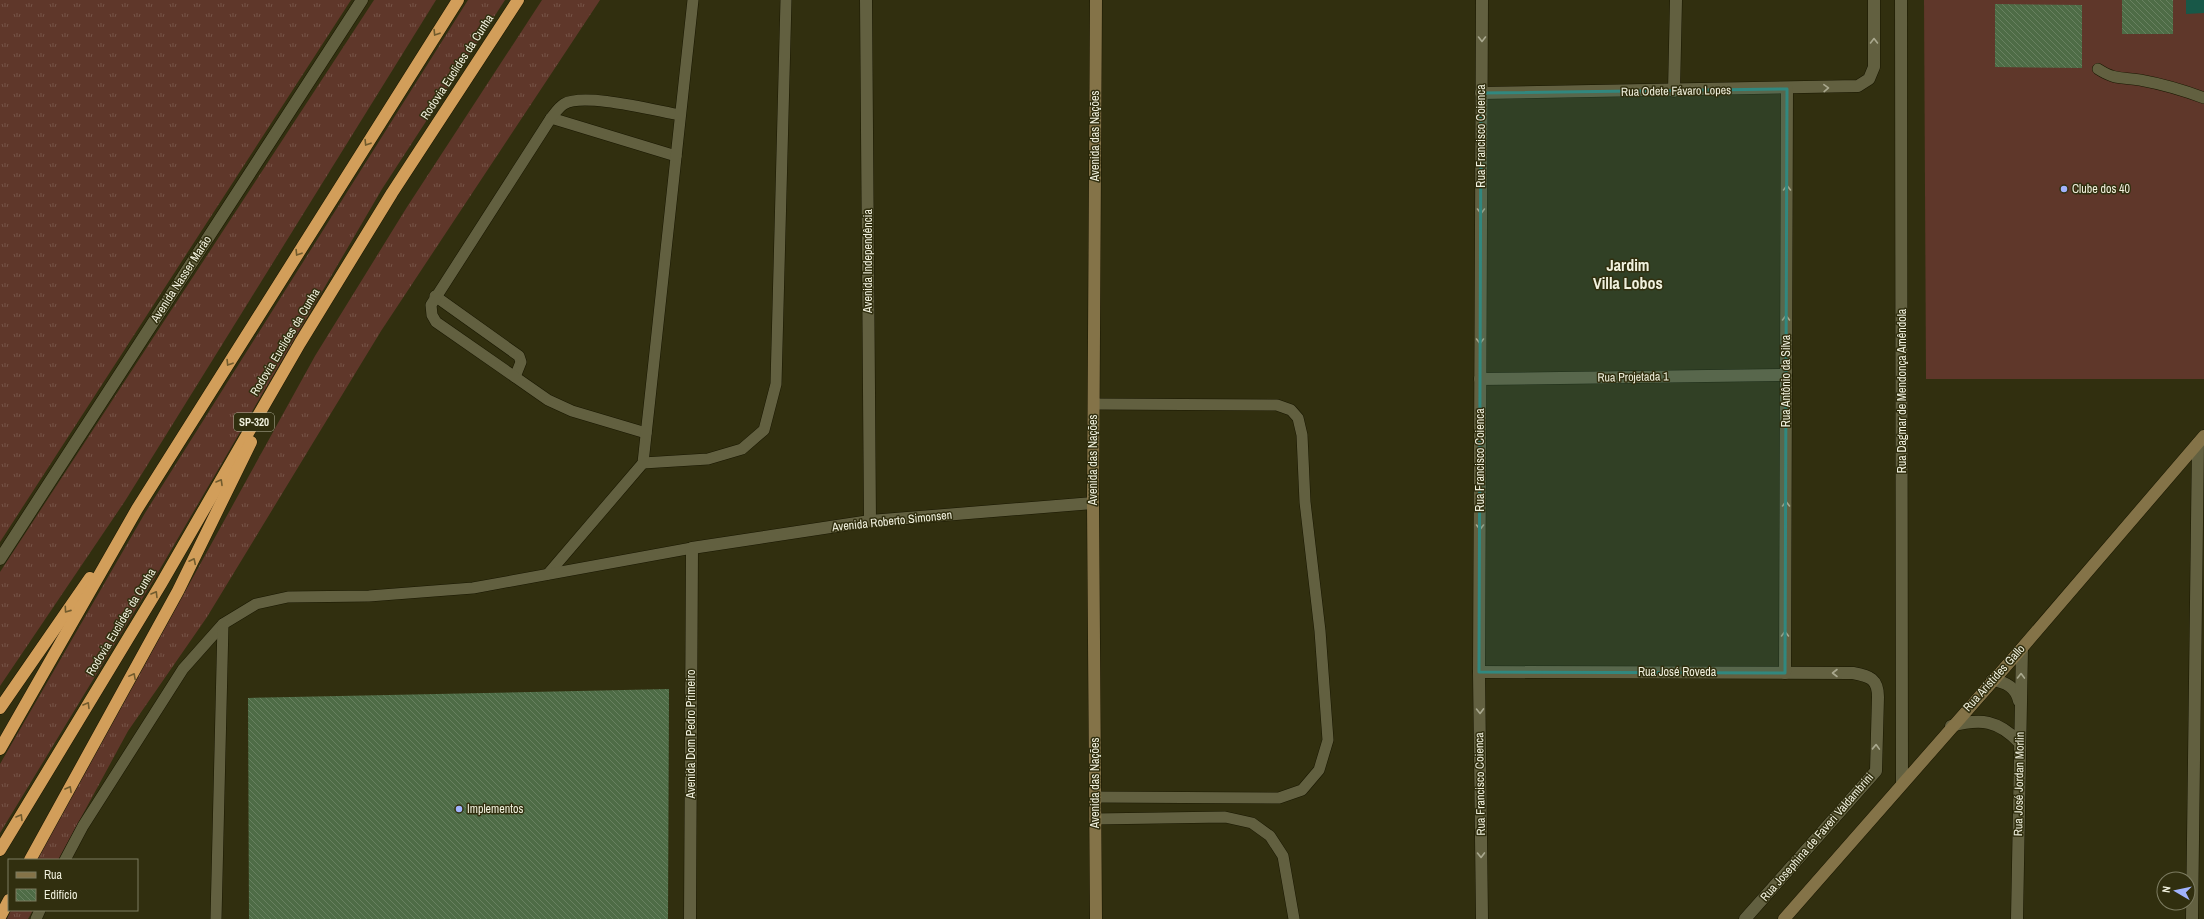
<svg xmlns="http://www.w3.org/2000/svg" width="2204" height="919" font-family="'Archivo Narrow',sans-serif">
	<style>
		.grass { fill: url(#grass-tufts) }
		.pitch { fill: #5f372a }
		.water { fill: #185848 }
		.building { fill: url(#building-back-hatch) }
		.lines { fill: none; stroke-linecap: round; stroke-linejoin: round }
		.lane-casing { stroke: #191700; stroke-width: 12 }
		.street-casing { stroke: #191700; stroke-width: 13 }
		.secondary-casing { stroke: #191700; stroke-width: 13 }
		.highway-casing { stroke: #191700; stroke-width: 13 }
		.lane { stroke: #626040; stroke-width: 11 }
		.street { stroke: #626040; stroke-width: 12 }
		.secondary { stroke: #847348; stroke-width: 12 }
		.highway { stroke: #d29e5a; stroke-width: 12 }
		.oneway { stroke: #715b2d }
		.oneway2 { stroke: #a9a88e }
		.marked { fill: #31887f; fill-opacity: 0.2; stroke: #31887f; stroke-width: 3; stroke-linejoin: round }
		.poi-dot { fill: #a1b3fd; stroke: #312f0f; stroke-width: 1.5 }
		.labels { text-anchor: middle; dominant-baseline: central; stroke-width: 3; stroke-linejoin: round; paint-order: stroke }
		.shield { fill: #312f0f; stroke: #b7b69f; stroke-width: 1 }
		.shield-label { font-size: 11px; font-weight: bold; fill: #f0f0dd }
		.street-label { font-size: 12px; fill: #f0f0dd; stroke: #312f0f }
		.poi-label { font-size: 12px; fill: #f0f0dd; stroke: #312f0f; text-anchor: start }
		.district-label { font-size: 16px; font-weight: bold; fill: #f0f0dd; stroke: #312f0f }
	</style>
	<defs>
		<pattern id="grass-tufts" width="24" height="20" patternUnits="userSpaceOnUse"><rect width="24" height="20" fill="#5f372a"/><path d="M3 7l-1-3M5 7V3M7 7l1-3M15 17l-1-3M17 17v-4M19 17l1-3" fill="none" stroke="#765448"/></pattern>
		<pattern id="building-back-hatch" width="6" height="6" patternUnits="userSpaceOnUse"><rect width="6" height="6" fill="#4e6c46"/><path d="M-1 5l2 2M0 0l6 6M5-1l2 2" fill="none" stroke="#688160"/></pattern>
	</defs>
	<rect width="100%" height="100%" fill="#312f0f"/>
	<g class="grass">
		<polygon points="0,0 351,0 0,542"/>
		<polygon points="374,0 436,0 125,501 0,686 0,572"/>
		<polygon points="468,0 505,0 382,189 153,581 0,833 0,764 145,513"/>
		<polygon points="542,0 600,0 381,331 207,617 128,731 58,860 37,860 315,356 407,207"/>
		<polygon points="11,910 33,910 28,919 7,919"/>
	</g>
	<polygon class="pitch" points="1924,0 2204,0 2204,379 1926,379"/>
	<polygon class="water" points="2186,0 2204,0 2204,13 2186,14"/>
	<g class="building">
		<rect x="2122" y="0" width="51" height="34"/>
		<polygon points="1995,4 2082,5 2082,68 1995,67"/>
		<polygon points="669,689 668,919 249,919 248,698"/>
	</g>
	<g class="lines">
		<defs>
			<g id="lane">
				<path d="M2098 69C2115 80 2121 77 2140 80 2162 84 2183 90 2204 98"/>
				<polyline points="551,118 676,156"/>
				<polyline points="435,296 519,356 521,362 515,377"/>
				<polyline points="1094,404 1277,405 1291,410 1298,418 1302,435 1305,502 1320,631 1328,740 1319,770 1302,790 1279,798 1095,797"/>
				<path d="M646 433 572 411 548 400 436 322 432 315 431 305 551 118C555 113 559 107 564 104 584 92 656 111 680 115"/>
				<polyline points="643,463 708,459 742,449 764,430 776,384 786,0"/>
				<polyline points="548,574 643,463 693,0"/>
				<polyline points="1095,819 1225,817 1252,823 1270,836 1283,856 1294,919"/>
				<polyline points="65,860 83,826 183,669 223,624 256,604 288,597 369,596 473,588 692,548"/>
				<polyline points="36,919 40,910"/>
				<polyline points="216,919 223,624"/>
			</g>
			<g id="street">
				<polyline points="866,0 870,521"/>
				<polyline points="1482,0 1479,672 1482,919"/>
				<polyline points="1901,0 1902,783"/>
				<polyline points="1674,91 1676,0"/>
				<polyline points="1481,93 1858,86 1869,79 1874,67 1874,0"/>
				<polyline points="1480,379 1786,375"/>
				<polyline points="0,559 362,0"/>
				<path d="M1479 672 1853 673C1870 676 1878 679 1878 697L1876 771 1745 919"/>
				<polyline points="1785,673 1787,89"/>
				<path d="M1992 680C2006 682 2016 687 2019 701"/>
				<path d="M1951 726C1981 718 1998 720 2020 743"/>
				<polyline points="690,919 692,548 870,521 1093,503"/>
				<polyline points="2017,919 2022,648"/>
				<polyline points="2192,919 2198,443"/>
			</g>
			<g id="secondary">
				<polyline points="1096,0 1093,503 1096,919"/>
				<polyline points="1784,919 2022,648 2204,436"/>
			</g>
			<g id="highway">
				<polyline points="0,708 90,578"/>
				<polyline points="0,749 137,509 458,0"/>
				<polyline points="0,850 161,584 300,343 392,193 518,0"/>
				<polyline points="30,860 178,591 251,442"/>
				<polyline points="0,917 9,900"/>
			</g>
		</defs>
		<use href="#lane" class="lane-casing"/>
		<use href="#street" class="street-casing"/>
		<use href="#secondary" class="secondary-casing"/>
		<use href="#highway" class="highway-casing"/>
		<use href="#lane" class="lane"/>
		<use href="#street" class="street"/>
		<use href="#secondary" class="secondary"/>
		<use href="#highway" class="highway"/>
	</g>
	<defs><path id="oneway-chevron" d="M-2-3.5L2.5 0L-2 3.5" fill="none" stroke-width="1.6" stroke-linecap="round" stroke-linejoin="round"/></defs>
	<g class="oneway">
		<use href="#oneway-chevron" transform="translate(436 33) rotate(122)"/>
		<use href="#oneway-chevron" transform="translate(367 143) rotate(122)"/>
		<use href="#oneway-chevron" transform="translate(298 253) rotate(122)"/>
		<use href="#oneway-chevron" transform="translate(229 363) rotate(122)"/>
		<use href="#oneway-chevron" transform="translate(220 482) rotate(-60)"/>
		<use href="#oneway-chevron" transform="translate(193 561) rotate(-64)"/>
		<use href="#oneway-chevron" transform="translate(155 594) rotate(-59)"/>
		<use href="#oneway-chevron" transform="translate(67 610) rotate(125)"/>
		<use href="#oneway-chevron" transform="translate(133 676) rotate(-62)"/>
		<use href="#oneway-chevron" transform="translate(87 705) rotate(-59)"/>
		<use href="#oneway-chevron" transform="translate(69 789) rotate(-61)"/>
		<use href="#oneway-chevron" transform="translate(20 817) rotate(-59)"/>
	</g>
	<g class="oneway2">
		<use href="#oneway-chevron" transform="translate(1482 39) rotate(90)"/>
		<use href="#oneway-chevron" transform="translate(1874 41) rotate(-90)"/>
		<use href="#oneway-chevron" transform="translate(1826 88) rotate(-2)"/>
		<use href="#oneway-chevron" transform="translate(1787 188) rotate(-90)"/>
		<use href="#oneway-chevron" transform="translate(1481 211) rotate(90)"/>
		<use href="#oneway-chevron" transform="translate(1786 318) rotate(-90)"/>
		<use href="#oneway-chevron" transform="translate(1480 341) rotate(90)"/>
		<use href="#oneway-chevron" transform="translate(1786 504) rotate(-90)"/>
		<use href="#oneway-chevron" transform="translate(1480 527) rotate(90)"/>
		<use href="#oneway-chevron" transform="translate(1785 634) rotate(-90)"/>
		<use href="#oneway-chevron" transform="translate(1835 673) rotate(-180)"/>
		<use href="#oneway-chevron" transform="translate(2021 676) rotate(-89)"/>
		<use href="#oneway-chevron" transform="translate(1480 711) rotate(89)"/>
		<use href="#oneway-chevron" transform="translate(1876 747) rotate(-88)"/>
		<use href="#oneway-chevron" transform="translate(1481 855) rotate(89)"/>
	</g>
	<path class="marked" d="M1787 89 1785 673 1479 672 1481 93Z"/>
	<g class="poi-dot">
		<circle cx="2064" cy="189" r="4"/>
		<circle cx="459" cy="809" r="4"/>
	</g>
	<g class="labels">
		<rect class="shield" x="234" y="413" width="40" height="18" rx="3"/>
		<g class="shield-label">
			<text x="254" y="422">SP-320</text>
		</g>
		<g class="street-label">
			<text transform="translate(457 67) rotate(-57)">Rodovia Euclides da Cunha</text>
			<text transform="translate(1676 91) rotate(-1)">Rua Odete Fávaro Lopes</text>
			<text transform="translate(1095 136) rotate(-90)">Avenida das Nações</text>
			<text transform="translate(1481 136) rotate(-90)">Rua Francisco Coienca</text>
			<text transform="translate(868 261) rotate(-90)">Avenida Independência</text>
			<text transform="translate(181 279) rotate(-57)">Avenida Nasser Marão</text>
			<text transform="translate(285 342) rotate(-59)">Rodovia Euclides da Cunha</text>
			<text transform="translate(1633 377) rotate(-1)">Rua Projetada 1</text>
			<text transform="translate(1786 381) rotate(-90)">Rua Antônio da Silva</text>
			<text transform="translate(1902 391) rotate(-90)">Rua Dagmar de Mendonça Amêndola</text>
			<text transform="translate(1093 460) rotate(-90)">Avenida das Nações</text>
			<text transform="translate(1480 460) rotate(-90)">Rua Francisco Coienca</text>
			<text transform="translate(892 521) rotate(-6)">Avenida Roberto Simonsen</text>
			<text transform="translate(121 622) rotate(-59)">Rodovia Euclides da Cunha</text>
			<text x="1677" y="672">Rua José Roveda</text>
			<text transform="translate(1994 678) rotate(-48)">Rua Aristides Gallo</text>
			<text transform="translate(691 734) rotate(-90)">Avenida Dom Pedro Primeiro</text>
			<text transform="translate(1095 783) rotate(-90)">Avenida das Nações</text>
			<text transform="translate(1480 784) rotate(-91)">Rua Francisco Coienca</text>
			<text transform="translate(2019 784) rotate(-89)">Rua José Jordan Morlin</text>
			<text transform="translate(1817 837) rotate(-49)">Rua Josephina de Faveri Valdambrini</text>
		</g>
		<g class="poi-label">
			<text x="2072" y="189">Clube dos 40</text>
			<text x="467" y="809">Implementos</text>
		</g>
		<g class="district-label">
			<text x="1628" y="265">Jardim<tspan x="1628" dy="18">Villa Lobos</tspan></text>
		</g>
	</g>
	<rect x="8" y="859" width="130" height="52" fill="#312f0f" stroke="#7d7c61"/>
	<rect x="16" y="872" width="20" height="6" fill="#847348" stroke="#7d7c61"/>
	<text x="44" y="879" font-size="12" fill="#f0f0dd">Rua</text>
	<rect x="16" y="889" width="20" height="12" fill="url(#building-back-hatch)" stroke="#7d7c61"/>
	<text x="44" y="899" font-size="12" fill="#f0f0dd">Edifício</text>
	<g transform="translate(2176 891) rotate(279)"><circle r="19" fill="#312f0f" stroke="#7d7c61"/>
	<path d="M0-3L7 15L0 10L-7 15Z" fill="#a1b3fd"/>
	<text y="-6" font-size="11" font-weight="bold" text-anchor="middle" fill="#f0f0dd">N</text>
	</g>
</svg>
